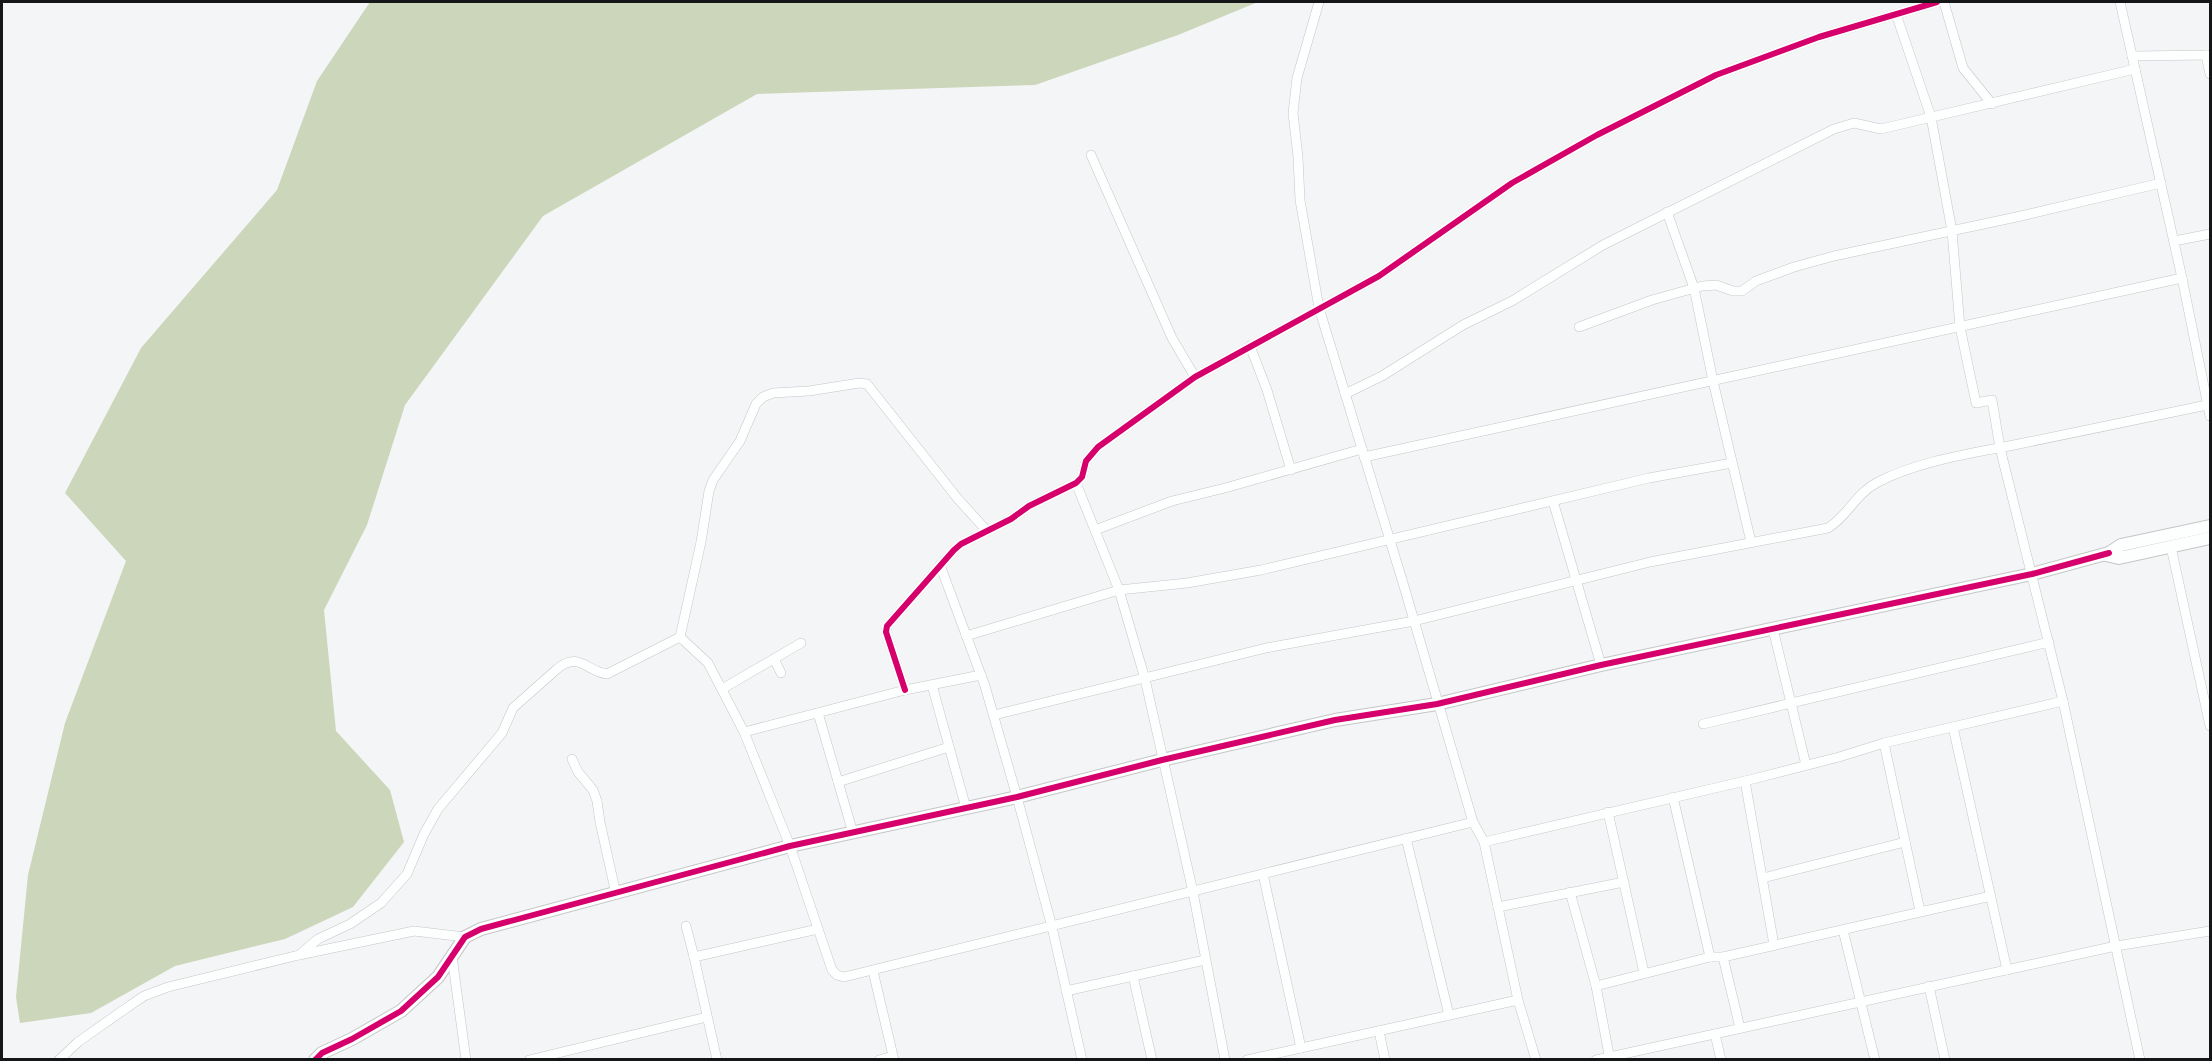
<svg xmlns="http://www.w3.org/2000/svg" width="2212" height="1061" font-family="'Fira Sans',sans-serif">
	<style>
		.forest { fill: #ccd6ba }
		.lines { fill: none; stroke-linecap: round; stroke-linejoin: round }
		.street-casing { stroke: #c5c6c8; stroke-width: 10 }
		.secondary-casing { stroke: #c5c6c8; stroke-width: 14 }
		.street { stroke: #fdfefe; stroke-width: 9 }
		.secondary { stroke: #fdfefe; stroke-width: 12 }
		.cycleway-casing { stroke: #fff; stroke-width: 10 }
		.cycleway { stroke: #d6006c; stroke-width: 6 }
	</style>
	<rect width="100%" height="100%" fill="#f4f5f7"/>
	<polygon class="forest" points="370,2 1258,2 1178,35 1035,85 757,94 543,216 405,405 367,525 324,610 336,731 390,790 404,842 353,907 285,939 175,966 91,1013 20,1023 16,997 28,875 65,723 126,561 65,493 141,348 277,190 317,81"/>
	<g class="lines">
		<defs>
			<g id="street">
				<polyline points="1319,2 1297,78 1293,113 1298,157 1300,200 1319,308 1403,583 1473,822 1484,842 1518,1000 1536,1060"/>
				<polyline points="1944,2 1963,68 1992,104"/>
				<polyline points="2120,2 2182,278 2210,416"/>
				<polyline points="1896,14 1931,117 1952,231 1960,327 1976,403 1992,400 2000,448 2063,701 2140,1060"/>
				<polyline points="2206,55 2210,74"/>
				<polyline points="2132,56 2210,55"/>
				<polyline points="1091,155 1172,338 1195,377"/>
				<polyline points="1667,212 1694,288 1713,381 1751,542"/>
				<polyline points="2174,241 2210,234"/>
				<polyline points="1579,327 1652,300 1702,286 1716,285 1733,291 1742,291 1756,281 1794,267 1834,256 2021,216 2161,183"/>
				<polyline points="1250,346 1267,390 1291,470"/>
				<polyline points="1345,394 1382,376 1463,325 1512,301 1603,245 1834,129 1854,123 1881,129 2135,69"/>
				<polyline points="1364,457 2182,278"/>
				<polyline points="1076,483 1119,590 1145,679 1193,892 1225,1060"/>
				<polyline points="1553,501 1601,665"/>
				<polyline points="1095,530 1172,501 1225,488 1362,449"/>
				<polyline points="2171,547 2210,726"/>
				<polyline points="940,565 985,686 1017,797 1052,927 1082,1060"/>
				<polyline points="1773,629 1806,765"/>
				<polyline points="966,636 1119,590 1187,583 1261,570 1649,478 1732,463"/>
				<polyline points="680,637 708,663 744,732 790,846 832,970 837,975 844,977 1473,822"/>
				<polyline points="774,659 781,673"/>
				<polyline points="932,685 966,808"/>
				<polyline points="722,689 801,643"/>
				<polyline points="905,690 886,632 887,626 954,550 961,544 1011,519 1029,506 1076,483 1082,477 1086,461 1098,447 1195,377 1379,276 1512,183 1597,135 1716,75 1819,37 1937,2"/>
				<polyline points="818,713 853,833"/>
				<path d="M994 715 1266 648 1414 621 1650 562 1828 528C1848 516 1855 494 1878 482 1919 461 1969 454 2014 445 2078 432 2142 418 2207 405"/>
				<polyline points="1703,724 2049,642"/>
				<polyline points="1953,727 2007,970"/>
				<polyline points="744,732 905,690 981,675"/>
				<polyline points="1884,743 1920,911"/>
				<polyline points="572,759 578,772 593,790 597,801 600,822 616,894"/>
				<polyline points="1745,781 1774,945"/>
				<polyline points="838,782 949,747"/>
				<polyline points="1673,797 1710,957"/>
				<polyline points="1608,812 1644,973"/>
				<polyline points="1406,838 1449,1015"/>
				<polyline points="1484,842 1745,781 1839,757 1884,743 2063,701"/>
				<polyline points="1263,874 1301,1048"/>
				<polyline points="1763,878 1905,842"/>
				<polyline points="1570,892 1596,986 1610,1060"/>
				<polyline points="1498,907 1624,882"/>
				<polyline points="686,926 694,957"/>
				<polyline points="1843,930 1875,1060"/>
				<path d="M299 955 318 939 350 924 381 903 407 874 424 834 438 809 502 733 513 708 557 669C579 651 586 671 607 674L680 637 701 542 709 491 713 480 740 441 756 404 763 397 773 393 809 391 859 383 867 384 958 499 987 531"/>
				<polyline points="452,956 466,1060"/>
				<polyline points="1723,957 1740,1028"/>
				<polyline points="873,971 894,1060"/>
				<polyline points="1133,976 1152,1060"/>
				<polyline points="1596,986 1710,957 1723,957 1991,896"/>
				<polyline points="1929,986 1945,1060"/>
				<polyline points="1066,991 1205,960"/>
				<polyline points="1379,1031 1385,1060"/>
				<polyline points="1715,1034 1721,1060"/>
				<polyline points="59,1060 78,1042 122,1011 144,996 168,987 299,955 414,931 465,937"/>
				<polyline points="529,1060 707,1017"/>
				<polyline points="717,1060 694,957 818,929"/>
				<polyline points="879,1060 893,1056"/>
				<polyline points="1247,1060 1518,1000"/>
				<polyline points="1596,1060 2116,946 2210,931"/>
			</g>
			<g id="secondary">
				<polyline points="2106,555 2121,545 2210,526"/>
				<polyline points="2106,555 2119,558 2210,538"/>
				<polyline points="315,1060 322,1053 352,1039 401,1011 438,977 465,937 481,929 790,846 1017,797 1162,760 1335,720 1437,704 1601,665 2032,574 2109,553"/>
			</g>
		</defs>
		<use href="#street" class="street-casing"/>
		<use href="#secondary" class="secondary-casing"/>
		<use href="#street" class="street"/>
		<use href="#secondary" class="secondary"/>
		<defs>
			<g id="cycleway">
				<polyline points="905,690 886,632 887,626 954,550 961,544 1011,519 1029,506 1076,483 1082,477 1086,461 1098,447 1195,377 1379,276 1512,183 1597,135 1716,75 1819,37 1937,2"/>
				<polyline points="315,1060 322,1053 352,1039 401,1011 438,977 465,937 481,929 790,846 1017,797 1162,760 1335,720 1437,704 1601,665 2032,574 2109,553"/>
			</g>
		</defs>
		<use href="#cycleway" class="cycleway-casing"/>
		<use href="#cycleway" class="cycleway"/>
	</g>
	<rect width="2212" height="1061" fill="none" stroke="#151617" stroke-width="6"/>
</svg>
